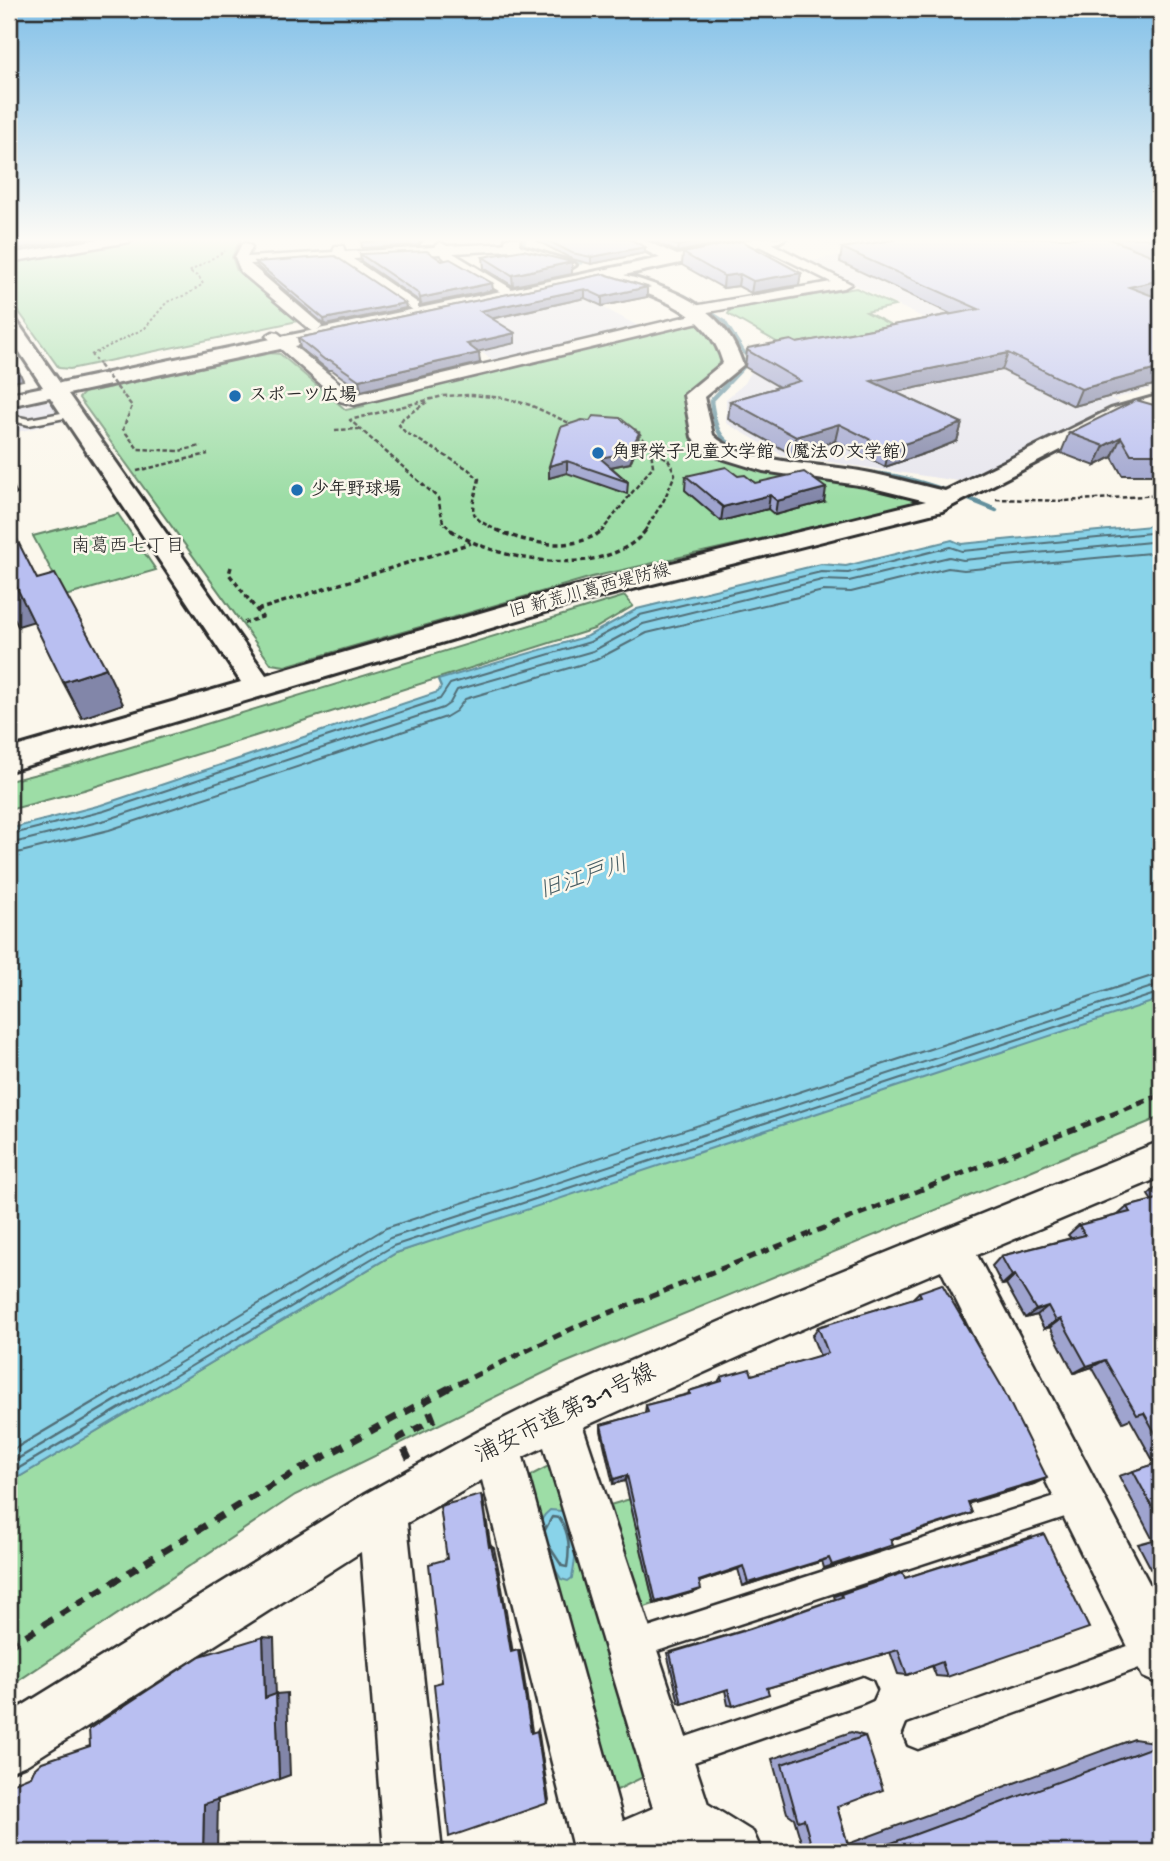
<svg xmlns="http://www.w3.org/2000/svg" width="1170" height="1861" font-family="'Gochi Hand','Klee One',sans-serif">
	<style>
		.built { fill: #e7e6ee }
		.green { fill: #9ddda6; stroke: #648468; stroke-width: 2 }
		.water { fill: #89d3e9; stroke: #63909d; stroke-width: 2 }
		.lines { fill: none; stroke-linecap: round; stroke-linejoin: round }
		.shore-far1 { stroke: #516e77; stroke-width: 2 }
		.shore { stroke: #516e77; stroke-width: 2.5 }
		.stream-far1 { stroke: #63909d; stroke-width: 3.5 }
		.stream { stroke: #63909d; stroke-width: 4.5 }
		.lane-casing { stroke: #2b2b2b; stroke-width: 5 }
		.street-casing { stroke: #2b2b2b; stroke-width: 5 }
		.secondary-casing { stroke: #2b2b2b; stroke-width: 6 }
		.path-far4 { stroke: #2b2b2b; stroke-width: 2; stroke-dasharray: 2.5 2.5; stroke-linecap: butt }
		.path-far3 { stroke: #2b2b2b; stroke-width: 2.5; stroke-dasharray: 4.5 2.5; stroke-linecap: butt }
		.path-far2 { stroke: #2b2b2b; stroke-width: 3.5; stroke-dasharray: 5 3.5; stroke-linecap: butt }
		.path-far1 { stroke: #2b2b2b; stroke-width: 5; stroke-dasharray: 9 6; stroke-linecap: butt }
		.path { stroke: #2b2b2b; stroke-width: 7; stroke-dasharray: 11 9; stroke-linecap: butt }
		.lane { fill: #fbf7ec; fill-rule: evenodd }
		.street { fill: #fbf7ec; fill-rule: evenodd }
		.secondary { fill: #fbf7ec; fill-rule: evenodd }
		.path-bridge-far1 { stroke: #2b2b2b; stroke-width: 2; stroke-dasharray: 2.5 2.5; stroke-linecap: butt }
		.path-bridge { stroke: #2b2b2b; stroke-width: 2.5; stroke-dasharray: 4.5 2.5; stroke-linecap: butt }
		.wall { fill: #9fa4cf; stroke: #2b2b2b; stroke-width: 2 }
		.shaded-wall { fill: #8286a9; stroke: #2b2b2b; stroke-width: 2 }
		.building { fill: #b9bff1; stroke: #2b2b2b; stroke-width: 2 }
		.poi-dot { fill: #1f6fb2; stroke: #fbf7ec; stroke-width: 2.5 }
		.labels { text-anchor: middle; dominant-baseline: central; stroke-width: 5; stroke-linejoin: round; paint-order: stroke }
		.far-poi-label { font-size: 18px; font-weight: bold; fill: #2b2b2b; stroke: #fbf7ec; text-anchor: start }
		.far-street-label { font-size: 18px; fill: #2b2b2b; stroke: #fbf7ec }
		.far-neighbourhood-label { font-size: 19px; fill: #2b2b2b; stroke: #fbf7ec }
		.water-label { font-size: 23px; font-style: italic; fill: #475d64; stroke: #fbf7ec }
		.near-street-label { font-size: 24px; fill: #2b2b2b; stroke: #fbf7ec }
	</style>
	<rect width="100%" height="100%" fill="#fbf7ec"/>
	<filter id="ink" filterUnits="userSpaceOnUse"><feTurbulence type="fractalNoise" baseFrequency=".0143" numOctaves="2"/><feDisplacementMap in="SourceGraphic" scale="14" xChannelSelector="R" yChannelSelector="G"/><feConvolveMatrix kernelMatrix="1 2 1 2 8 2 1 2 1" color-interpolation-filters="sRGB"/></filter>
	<g filter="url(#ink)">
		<g class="built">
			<polygon points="810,238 1161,238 1161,385 1114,399 1024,357 1126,406 1101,413 958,481 782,455 726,423 726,399 745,383 757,361 941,326 806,262 849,253"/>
			<polygon points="568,289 642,328 496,362 431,319"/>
			<polygon points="39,400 51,402 64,421 9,434 9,407"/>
		</g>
		<g class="green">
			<polygon points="143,238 241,238 232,257 237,271 298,321 70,369 59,368 9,298 9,261"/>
			<polygon points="856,288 895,306 866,312 895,327 794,352 728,314 731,309"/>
			<polygon points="704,322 725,356 725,366 688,395 705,447 910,493 914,504 592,577 285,666 271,664 79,398 84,393 267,353 280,354 346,410 364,406 363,403"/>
			<polygon points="118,514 156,570 65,596 33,536"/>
			<polygon points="625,596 633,606 594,629 84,790 9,810 9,781 72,765"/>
			<polygon points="1161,984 1161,1117 560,1365 295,1495 9,1687 9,1483 396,1253"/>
			<polygon points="560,1460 655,1771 601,1798 518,1482"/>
			<polygon points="630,1499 654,1604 642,1608 610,1505"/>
		</g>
		<g class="water">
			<polygon points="1161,525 1161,999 396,1253 9,1483 9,829 101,805 438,692 441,687 438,680 588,636 637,609 821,564 846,566 952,540 961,544"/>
			<path d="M550 1510 562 1511C579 1531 577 1553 572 1578L568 1581 561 1579C549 1558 524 1530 550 1510Z"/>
		</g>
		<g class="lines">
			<g class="shore-far1">
				<polyline points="9,835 104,811 440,699 450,684 590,642 640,615 821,572 848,573 950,547 962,551 1161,532"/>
				<polyline points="9,844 106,820 443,708 450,703 457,690 593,651 643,624 822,580 849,581 949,557 963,560 1161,541"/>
				<polyline points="9,855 109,830 446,717 456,711 465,699 596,660 647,633 823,591 851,592 948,568 964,570 1161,552"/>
				<polyline points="114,1390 386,1228 1161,973"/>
				<polyline points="134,1390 390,1238 1161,984"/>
				<polyline points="151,1390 393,1246 1161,992"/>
			</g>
			<g class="shore">
				<polyline points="9,1452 117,1388"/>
				<polyline points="9,1464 137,1388"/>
				<polyline points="9,1474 154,1388"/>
				<path d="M545 1530 552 1517 559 1518C570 1533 570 1549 567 1567L562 1566 549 1546"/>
			</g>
			<g class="stream-far1">
				<polyline points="526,238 523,244 538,252"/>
				<polyline points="557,258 581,263"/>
				<polyline points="628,275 685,296 724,321 747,357 744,366"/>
			</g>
			<path class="stream" d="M745 365 711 401C713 414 715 431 726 441 762 470 848 467 894 476 929 483 963 496 996 510"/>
			<defs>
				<g id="lane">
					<polygon points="72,411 75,412 75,416 29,425 9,420 9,415 29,419"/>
					<polygon points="1077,1489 1085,1493 1089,1501 1085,1509 1077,1513 636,1658 627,1654 623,1645 627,1636 636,1632"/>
					<polygon points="1153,1637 1161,1640 1161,1660 918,1749 908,1745 904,1735 908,1725"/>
					<polygon points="863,1677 872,1681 876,1690 872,1699 863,1703 671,1770 661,1766 657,1756 661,1746 671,1742"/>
				</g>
				<g id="street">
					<polygon points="106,238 135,238 129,242 9,262 9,254"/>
					<polygon points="761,238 851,284 844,288 702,313 709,317 707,320 354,405 340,401 266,336 273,332 278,333 354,395 701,313 689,313 687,310 694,306 831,282 757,245 757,239"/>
					<polygon points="440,242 447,246 515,243 517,246 511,250 453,253 511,288 509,291 499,291 447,261 440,254 353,259 418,303 418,309 413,310 337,259 250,264 320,324 322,327 315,331 310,330 241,272 235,257 242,244 246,243 252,247 247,257 333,252 335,246 343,246 345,252 434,247"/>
					<path d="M1161 1141V1177L977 1255 1161 1606V1685L1143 1677 941 1270 790 1334 583 1427 708 1804 753 1832 762 1852H574L482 1480 407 1523 442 1852H384L361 1552 28 1764 9 1772V1714L365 1494 481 1430 541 1400 760 1304ZM544 1447 653 1808 623 1821 523 1457Z"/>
				</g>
				<g id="secondary">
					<polygon points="506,238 520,238 519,244 521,246 573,262 576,265 568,270 511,252 504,246"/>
					<path d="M621 238H640L677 255 757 238H786L779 242 624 275C677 290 725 308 743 365L704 397 713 435C742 464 825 464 865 472 892 477 918 485 945 491L1111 409 1161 395V407L1125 417 942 511 569 605 9 771V749L241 682 50 397 9 406V394L43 387 9 336V318L15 319 60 383 660 258ZM604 280C652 294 709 310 723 363L684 395 692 437 703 450 721 458 763 471 865 486 926 501 549 593 266 675 68 394Z"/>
				</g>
			</defs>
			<use href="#lane" class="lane-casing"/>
			<use href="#street" class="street-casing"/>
			<use href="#secondary" class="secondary-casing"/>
			<polyline class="path-far4" points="91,355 145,328 167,302 188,294 203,284 199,277 189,272 225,251"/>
			<g class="path-far3">
				<polyline points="124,396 132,406 123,429 138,449 179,451 201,446"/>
				<path d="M427 402 403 418 399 425 405 432 468 469 479 479C471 514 466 516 501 532"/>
				<polyline points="335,430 359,429"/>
				<polyline points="137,471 208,454"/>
				<polyline points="996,499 1064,501 1161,495"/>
				<polyline points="453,532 443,522 438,498 350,420 443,396 471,395 505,398 530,405 578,427 595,424 637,430 651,450 668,459 675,474 664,500 644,532"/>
				<polyline points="601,532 653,466 651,451"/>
			</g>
			<g class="path-far2">
				<path d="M451 530C497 562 606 581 646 530"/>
				<path d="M497 530C528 544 574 553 603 530"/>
				<polyline points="231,567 229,574 262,617 244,623"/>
				<polyline points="257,610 471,543"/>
			</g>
			<polyline class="path-far1" points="445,1390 586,1322 1161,1095"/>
			<g class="path">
				<polyline points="409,1459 399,1438 433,1420 425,1400"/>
				<polyline points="9,1646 265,1489 449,1388"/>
			</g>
			<use href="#lane" class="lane"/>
			<use href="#street" class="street"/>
			<use href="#secondary" class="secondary"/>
			<polyline class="path-bridge-far1" points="91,355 100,366"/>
			<polyline class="path-bridge" points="99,365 123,395"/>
		</g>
		<g class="wall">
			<polygon points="425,238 419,245 362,248 361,242"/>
			<polygon points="537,238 628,238 645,253 591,264 572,259 537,241"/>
			<polygon points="647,238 723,238 722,243 677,252"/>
			<polygon points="892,238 1161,238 1161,294 1153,296 1161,299 1161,383 1074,406 1002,370 895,392 962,423 957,441 932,451 885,467 835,441 793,455 728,419 730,401 779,387 745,367 747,350 797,343 951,314 840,262 842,248 892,240"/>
			<polygon points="683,253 801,273 799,285 751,293 738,286 723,288 682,265"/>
			<polygon points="360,254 442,261 493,290 421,305 419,301 361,261"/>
			<polygon points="483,257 572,274 513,286 484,268"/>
			<polygon points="256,262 406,308 325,325 258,267"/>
			<polygon points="604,274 647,287 647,297 602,306 585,298 491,319 515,333 515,343 477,351 480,363 361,391 332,370 328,370 300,348 298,338"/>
			<polygon points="1161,407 1161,475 1122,475 1112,457 1095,466 1061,453 1069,433"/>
			<polygon points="638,444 630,463 611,467 628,482 627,494 567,473 549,478 549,466"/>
			<polygon points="686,476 738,476 755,483 824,502 775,515 768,509 721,521 685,490"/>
			<polygon points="1160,1184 1161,1184 1161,1581 1158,1582 1138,1544 1153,1540 1119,1476 1155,1464 1130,1419 1123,1422 1092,1367 1074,1373 1050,1327 1044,1329 1037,1315 1025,1318 1006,1284 1002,1285 992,1266 1001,1256 1071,1238 1068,1235 1079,1225 1118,1215 1127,1207 1152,1201 1148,1195"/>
			<polygon points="919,1292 1034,1484 968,1503 972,1513 891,1540 884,1549 824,1568 822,1561 743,1586 738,1569 699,1582 697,1591 654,1604 625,1481 613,1484 601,1431 601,1425 645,1413 646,1405 688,1394 689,1391 718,1382 721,1377 752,1375 820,1356 812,1336 818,1327 912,1299"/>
			<polygon points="1031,1537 947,1677 936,1676 932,1666 907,1675 898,1674 890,1652 767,1688 733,1706 728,1705 725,1690 682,1704 679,1703 667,1653 745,1630 835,1599 834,1596 894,1576 905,1578"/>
			<polygon points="851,1732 865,1736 837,1807 848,1844 1134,1739 1161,1743 1161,1852 804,1852 794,1818 787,1813 772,1759"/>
			<polygon points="370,1843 371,1852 341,1852"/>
		</g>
		<g class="shaded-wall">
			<polygon points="9,238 89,238 9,250"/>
			<polygon points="419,238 425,238 419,245"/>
			<polygon points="715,238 723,238 722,243 677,252 678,246"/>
			<polygon points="645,247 645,253 591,264 591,257"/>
			<polygon points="572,262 572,274 513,286 512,275"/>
			<polygon points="801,273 799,285 751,293 753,281"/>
			<polygon points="740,274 738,286 723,288 724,276"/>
			<polygon points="1161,280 1161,294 1123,302 1129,287"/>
			<polygon points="492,283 493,290 421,305 420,298"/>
			<polygon points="647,287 647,297 602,306 602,297"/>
			<polygon points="585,289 585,298 480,321 480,311"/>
			<polygon points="405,303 406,308 325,325 324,319"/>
			<polygon points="515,333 515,343 468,354 467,344"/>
			<polygon points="9,339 16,356 12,356 23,380 9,383"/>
			<polygon points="479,353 480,363 361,391 359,380"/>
			<polygon points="1008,353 1002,370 867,398 871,381"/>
			<polygon points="1161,368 1161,383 1074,406 1081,389"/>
			<polygon points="962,423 957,441 932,451 885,467 889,449"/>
			<polygon points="839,424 835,441 793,455 796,437"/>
			<polygon points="639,433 638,444 630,463 600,469 600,458"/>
			<polygon points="1121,437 1112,457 1095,466 1104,446"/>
			<polygon points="567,461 567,473 549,478 549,466"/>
			<polygon points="9,478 17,494 9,497"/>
			<polygon points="826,488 824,502 775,515 777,501"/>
			<polygon points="770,495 768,509 721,521 723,507"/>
			<polygon points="16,586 35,621 18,626 9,609 9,588"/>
			<polygon points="106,668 123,704 82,718 63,682"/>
			<polygon points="1015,1275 1006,1284 1002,1285 1012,1276"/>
			<polygon points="1048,1306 1037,1315 1025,1318 1036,1310"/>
			<polygon points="1061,1319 1050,1327 1044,1329 1056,1321"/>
			<polygon points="1105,1360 1092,1367 1074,1373 1087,1366"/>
			<polygon points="627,1475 625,1481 613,1484 614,1479"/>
			<polygon points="1047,1478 1034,1484 957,1507 968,1502"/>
			<polygon points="481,1495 483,1498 491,1549 489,1547"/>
			<polygon points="972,1513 961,1517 881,1543 890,1539"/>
			<polygon points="491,1546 494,1548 501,1582 513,1653 511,1652"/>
			<polygon points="829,1558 822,1561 743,1586 748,1583"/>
			<polygon points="743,1566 738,1569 695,1583 699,1581"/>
			<polygon points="701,1589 697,1591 654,1604 656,1602"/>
			<polygon points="263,1637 274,1638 276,1697 265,1698"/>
			<polygon points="518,1650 520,1650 532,1731 531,1733"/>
			<polygon points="287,1693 290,1775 279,1779 276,1694"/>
			<polygon points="538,1729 549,1800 548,1803 537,1731"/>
			<polygon points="218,1798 217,1852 203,1852 204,1804"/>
			<polygon points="370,1843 371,1852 362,1852 362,1850"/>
		</g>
		<g class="building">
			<polygon points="384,238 419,238 361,242"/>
			<polygon points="543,238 628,238 645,247 591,257 572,253"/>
			<polygon points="660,238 715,238 678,246"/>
			<polygon points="894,238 1107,238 1161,259 1161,280 1129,287 1161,299 1161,368 1081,389 1008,353 871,381 962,423 937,433 889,449 839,424 796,437 730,401 800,381 747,350 748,348 791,340 797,343 979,309 842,248 894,240"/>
			<polygon points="1145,238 1161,238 1161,244"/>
			<polygon points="742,241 801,273 753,281 740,274 724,276 683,253"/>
			<polygon points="523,250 572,262 512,275 483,257"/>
			<polygon points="427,251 442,261 450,259 492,283 420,298 419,294 360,254"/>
			<polygon points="335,256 405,303 324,319 256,262"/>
			<polygon points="604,274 647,287 602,297 585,289 480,311 515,333 467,344 479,353 359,380 330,360 325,360 298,338"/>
			<polygon points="1136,400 1161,407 1161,454 1131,454 1121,437 1104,446 1069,433"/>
			<polygon points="593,416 620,418 639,433 630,452 600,458 628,482 567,461 549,466 561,427 582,420 590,421"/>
			<polygon points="726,467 738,476 745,475 755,483 804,472 826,488 777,501 770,495 723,507 686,476"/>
			<polygon points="9,524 37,579 55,574 106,668 63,682 16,586 9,588"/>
			<polygon points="1161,1198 1161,1443 1144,1413 1137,1415 1105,1360 1087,1366 1061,1319 1056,1321 1048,1306 1036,1310 1015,1275 1012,1276 1001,1256 1085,1235 1079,1225 1130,1212 1127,1207"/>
			<polygon points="942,1284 1002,1387 1047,1478 968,1502 972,1513 890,1539 893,1545 832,1565 829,1558 748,1583 743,1566 699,1581 701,1589 656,1602 627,1475 614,1479 601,1425 648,1412 646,1405 690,1394 689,1391 722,1381 721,1377 750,1369 752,1375 828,1353 818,1327 921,1296 919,1292"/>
			<polygon points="1161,1462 1161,1523 1133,1471"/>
			<polygon points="481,1495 489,1547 491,1546 499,1580 511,1652 518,1650 531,1733 537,1731 548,1803 449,1837 434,1684 442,1682 429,1564 447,1559 440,1506"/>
			<polygon points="1044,1534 1089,1628 947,1677 942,1662 907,1675 898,1650 767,1688 769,1694 733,1706 728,1689 682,1704 670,1653 750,1629 842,1597 841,1594 903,1573 905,1578"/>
			<polygon points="1161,1539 1161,1555 1154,1541"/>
			<polygon points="263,1637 265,1698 276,1694 279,1779 204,1804 203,1852 9,1852 9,1785 31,1776 34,1769 42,1762 90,1746 89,1729 200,1656"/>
			<polygon points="865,1736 883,1790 837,1807 850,1852 813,1852 804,1819 798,1821 782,1764"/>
			<polygon points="1161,1744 1161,1852 867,1852"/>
		</g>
	</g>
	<linearGradient id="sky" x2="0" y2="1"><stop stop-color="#82c0e8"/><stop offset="0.48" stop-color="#fdfbf6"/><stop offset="1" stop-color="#fdfbf6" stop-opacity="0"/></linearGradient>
	<rect width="1170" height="499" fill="url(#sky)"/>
	<g class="poi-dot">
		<circle cx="235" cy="396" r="7"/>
		<circle cx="598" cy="453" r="7"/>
		<circle cx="297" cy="490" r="7"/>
	</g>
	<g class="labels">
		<g class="far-poi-label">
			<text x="249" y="396">スポーツ広場</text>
			<text x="612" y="453">角野栄子児童文学館（魔法の文学館）</text>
			<text x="311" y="490">少年野球場</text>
		</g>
		<g class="far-street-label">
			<text transform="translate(590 592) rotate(-15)">旧 新荒川葛西堤防線</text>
		</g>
		<g class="far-neighbourhood-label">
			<text x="128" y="547">南葛西七丁目</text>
		</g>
		<g class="water-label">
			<text transform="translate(584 879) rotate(-18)">旧江戸川</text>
		</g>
		<g class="near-street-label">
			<text transform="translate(566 1415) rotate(-26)">浦安市道第3-1号線</text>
		</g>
	</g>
	<rect width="1170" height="1861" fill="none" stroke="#fbf7ec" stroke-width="35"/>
	<rect x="18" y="18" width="1135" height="1826" fill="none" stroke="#2b2b2b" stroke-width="2.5" filter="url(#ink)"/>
</svg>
